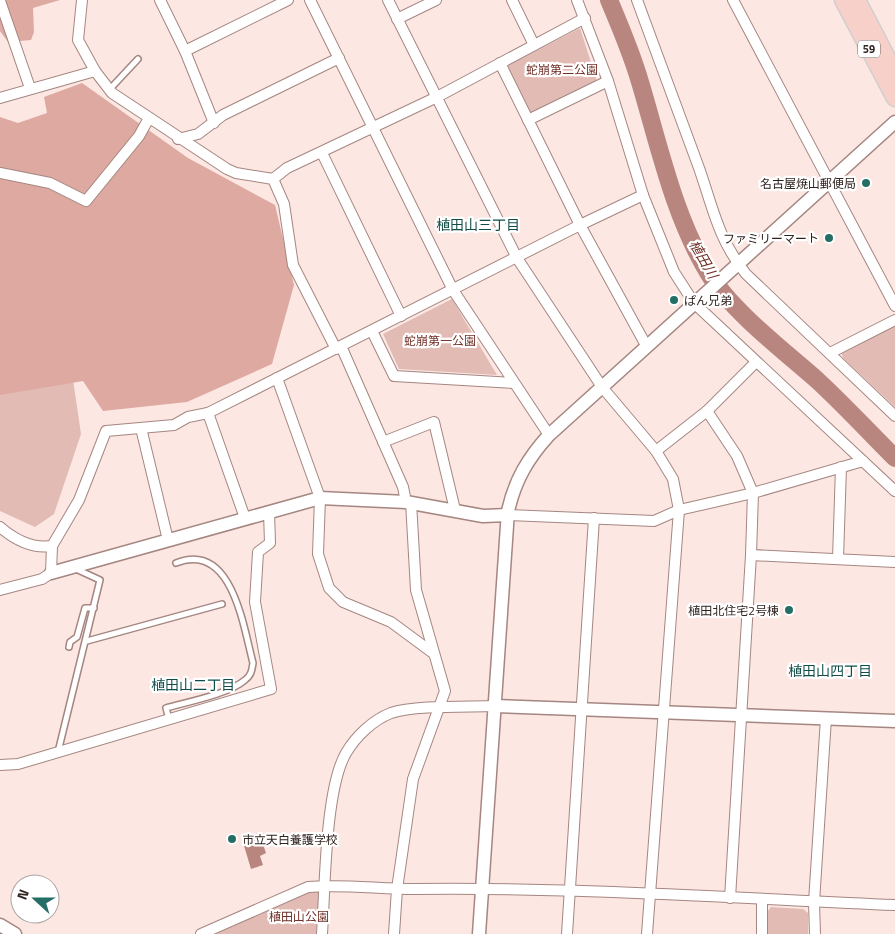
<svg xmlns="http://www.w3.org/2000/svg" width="895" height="934" font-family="'Titillium Web','Noto Sans JP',sans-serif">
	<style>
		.green { fill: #e2bbb4 }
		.forest { fill: #dda9a0 }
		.water { fill: #b8867e }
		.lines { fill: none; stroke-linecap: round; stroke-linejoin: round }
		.river { stroke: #b8867e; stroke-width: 18 }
		.service-casing { stroke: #a58681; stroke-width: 8 }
		.minor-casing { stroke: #a58681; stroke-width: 12 }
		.tertiary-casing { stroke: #a58681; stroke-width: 15 }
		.primary-casing { stroke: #d1cfce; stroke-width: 19 }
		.service { stroke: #fff; stroke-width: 5 }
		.minor { stroke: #fff; stroke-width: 10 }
		.tertiary { stroke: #fff; stroke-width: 12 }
		.primary { stroke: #f8d0ca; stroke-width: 16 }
		.poi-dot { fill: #256e66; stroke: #fff; stroke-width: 2 }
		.labels { text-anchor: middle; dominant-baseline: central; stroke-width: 4.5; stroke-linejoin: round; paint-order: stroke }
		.shield { fill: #fff; stroke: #6e6664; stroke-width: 1 }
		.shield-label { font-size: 11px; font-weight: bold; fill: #302421 }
		.park-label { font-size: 12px; fill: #713128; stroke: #fff }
		.poi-label { font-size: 12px; fill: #302421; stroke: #fff; text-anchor: end }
		.neighbourhood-label { font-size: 14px; fill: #114d47; stroke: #fff }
		.water-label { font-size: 14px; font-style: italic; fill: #6e2e25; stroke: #fff }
	</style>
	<rect width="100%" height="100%" fill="#fce7e3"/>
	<g class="green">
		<polygon points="580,28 598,84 524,119 498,71"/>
		<polygon points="452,299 497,375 399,369 383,334"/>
		<polygon points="895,324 895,407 843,358 841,351"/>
		<polygon points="72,373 81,434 54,514 35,527 0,511 0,394"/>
		<polygon points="320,890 316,934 214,934 310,892"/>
		<polygon points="771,907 803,909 808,913 808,934 766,934 768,911"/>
	</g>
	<g class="forest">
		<polygon points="0,0 60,0 33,8 34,32 31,40 8,42 0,31"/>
		<polygon points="82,83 188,158 275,205 294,285 272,364 187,402 103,411 83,381 0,395 0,117 18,123 47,113 44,97"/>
	</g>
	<polygon class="water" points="259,833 266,853 260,856 263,865 251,869 242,839"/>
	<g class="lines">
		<path class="river" d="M609 0C620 26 632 54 640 82 659 145 674 217 709 274 732 311 784 351 817 380 844 405 869 432 895 458"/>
		<defs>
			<g id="service">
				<polyline points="109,90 138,59"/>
				<polyline points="87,641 222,604"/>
				<polyline points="69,647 70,642 77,637 85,608 94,608"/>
				<path d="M169 719 166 708C187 702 229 694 245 680 251 676 252 670 253 663 243 625 232 541 176 563"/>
				<polyline points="58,752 100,580 76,569"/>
			</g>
			<g id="minor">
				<polyline points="82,0 78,40 95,71 112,93 227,169 236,173 273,179 284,204 293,265 336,349"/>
				<polyline points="160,0 185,51 214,123"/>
				<polyline points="310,0 453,290 549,435"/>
				<polyline points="388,0 517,258 602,387 656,451 673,479 679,510 647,934"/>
				<polyline points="512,0 534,45"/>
				<polyline points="577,0 608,81 643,195 674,272 694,303 895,491"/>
				<path d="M637 0C658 56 678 112 699 168 713 208 718 239 746 274L895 416"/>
				<polyline points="733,0 895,306"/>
				<polyline points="0,1 30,88"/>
				<polyline points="397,19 436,0"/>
				<polyline points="185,51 288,0"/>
				<polyline points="500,63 580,225 647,347"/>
				<polyline points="0,98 95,71"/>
				<polyline points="528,120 608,81"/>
				<polyline points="178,139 198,134 223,115 339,58"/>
				<polyline points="322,153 401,316"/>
				<polyline points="0,173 50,183 86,201 139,136 149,118"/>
				<polyline points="273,179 287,168 437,97 585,18"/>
				<polyline points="372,331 394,376 514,383"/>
				<polyline points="341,346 403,487 406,502"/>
				<polyline points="830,353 895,320"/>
				<polyline points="277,378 320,498 318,554 329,588 343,602 391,622 433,653"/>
				<polyline points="707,411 737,456 753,493 751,555 730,898"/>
				<polyline points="208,413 245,518"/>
				<polyline points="141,428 168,540"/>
				<polyline points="383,442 434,422 455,510"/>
				<polyline points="656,451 707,411 756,362"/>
				<polyline points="508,515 654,521 679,510 753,493 863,461"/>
				<path d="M0 527C15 540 32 549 52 546"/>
				<polyline points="751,555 895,562"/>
				<polyline points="838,559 841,467"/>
				<polyline points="0,590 42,579 51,573 52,546 79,500 106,431 174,425 188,417 208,413 580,225 643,195"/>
				<polyline points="0,765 18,764 271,689 255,602 258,552 270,543 269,512"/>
				<path d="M201 934 308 887C343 884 379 889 414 889 574 887 735 898 895 905"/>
				<path d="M322 934C325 889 325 789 346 753 356 736 373 720 391 713 414 705 468 707 494 706"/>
				<polyline points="394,934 397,889 413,779 445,691 416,590 411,502"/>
				<polyline points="567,934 594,518"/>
				<polyline points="762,934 762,899"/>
				<polyline points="815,934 814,902 826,718"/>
			</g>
			<g id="tertiary">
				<polyline points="51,573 320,498 406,502 483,516 508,515"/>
				<polyline points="494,706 895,721"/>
				<polyline points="0,925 15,934"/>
				<path d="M479 934 508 511C515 480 528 458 549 435L895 122"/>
			</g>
			<g id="primary">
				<polyline points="843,0 895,98"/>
				<polyline points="857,0 895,73"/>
			</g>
		</defs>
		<use href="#service" class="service-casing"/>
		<use href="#minor" class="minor-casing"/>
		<use href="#tertiary" class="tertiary-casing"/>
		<use href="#primary" class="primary-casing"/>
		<use href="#service" class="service"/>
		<use href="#minor" class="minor"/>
		<use href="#tertiary" class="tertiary"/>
		<use href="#primary" class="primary"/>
	</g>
	<g class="poi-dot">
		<circle cx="866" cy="183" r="5"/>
		<circle cx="829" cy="238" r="5"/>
		<circle cx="674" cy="300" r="5"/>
		<circle cx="789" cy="610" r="5"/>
		<circle cx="232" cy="839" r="5"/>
	</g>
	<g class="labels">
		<rect class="shield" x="858" y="40.5" width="22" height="17" rx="4"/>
		<g class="shield-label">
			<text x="869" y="49">59</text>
		</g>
		<g class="park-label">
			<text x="562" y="69">蛇崩第二公園</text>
			<text x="440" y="340">蛇崩第一公園</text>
			<text x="299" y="916">植田山公園</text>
		</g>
		<g class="poi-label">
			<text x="856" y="183">名古屋焼山郵便局</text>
			<text x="819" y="238">ファミリーマート</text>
			<text x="684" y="300" text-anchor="start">ぱん兄弟</text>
			<text x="779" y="610">植田北住宅2号棟</text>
			<text x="242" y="839" text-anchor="start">市立天白養護学校</text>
		</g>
		<g class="neighbourhood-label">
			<text x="478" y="224">植田山三丁目</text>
			<text x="830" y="670">植田山四丁目</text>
			<text x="193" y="684">植田山二丁目</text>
		</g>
		<g class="water-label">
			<text transform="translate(704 259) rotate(60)">植田川</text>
		</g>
	</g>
	<g transform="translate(35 899) rotate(291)"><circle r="24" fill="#ffffff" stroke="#aca7a6"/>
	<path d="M0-4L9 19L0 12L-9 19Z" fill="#256e66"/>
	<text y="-8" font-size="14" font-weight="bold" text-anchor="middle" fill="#302421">N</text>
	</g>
</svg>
